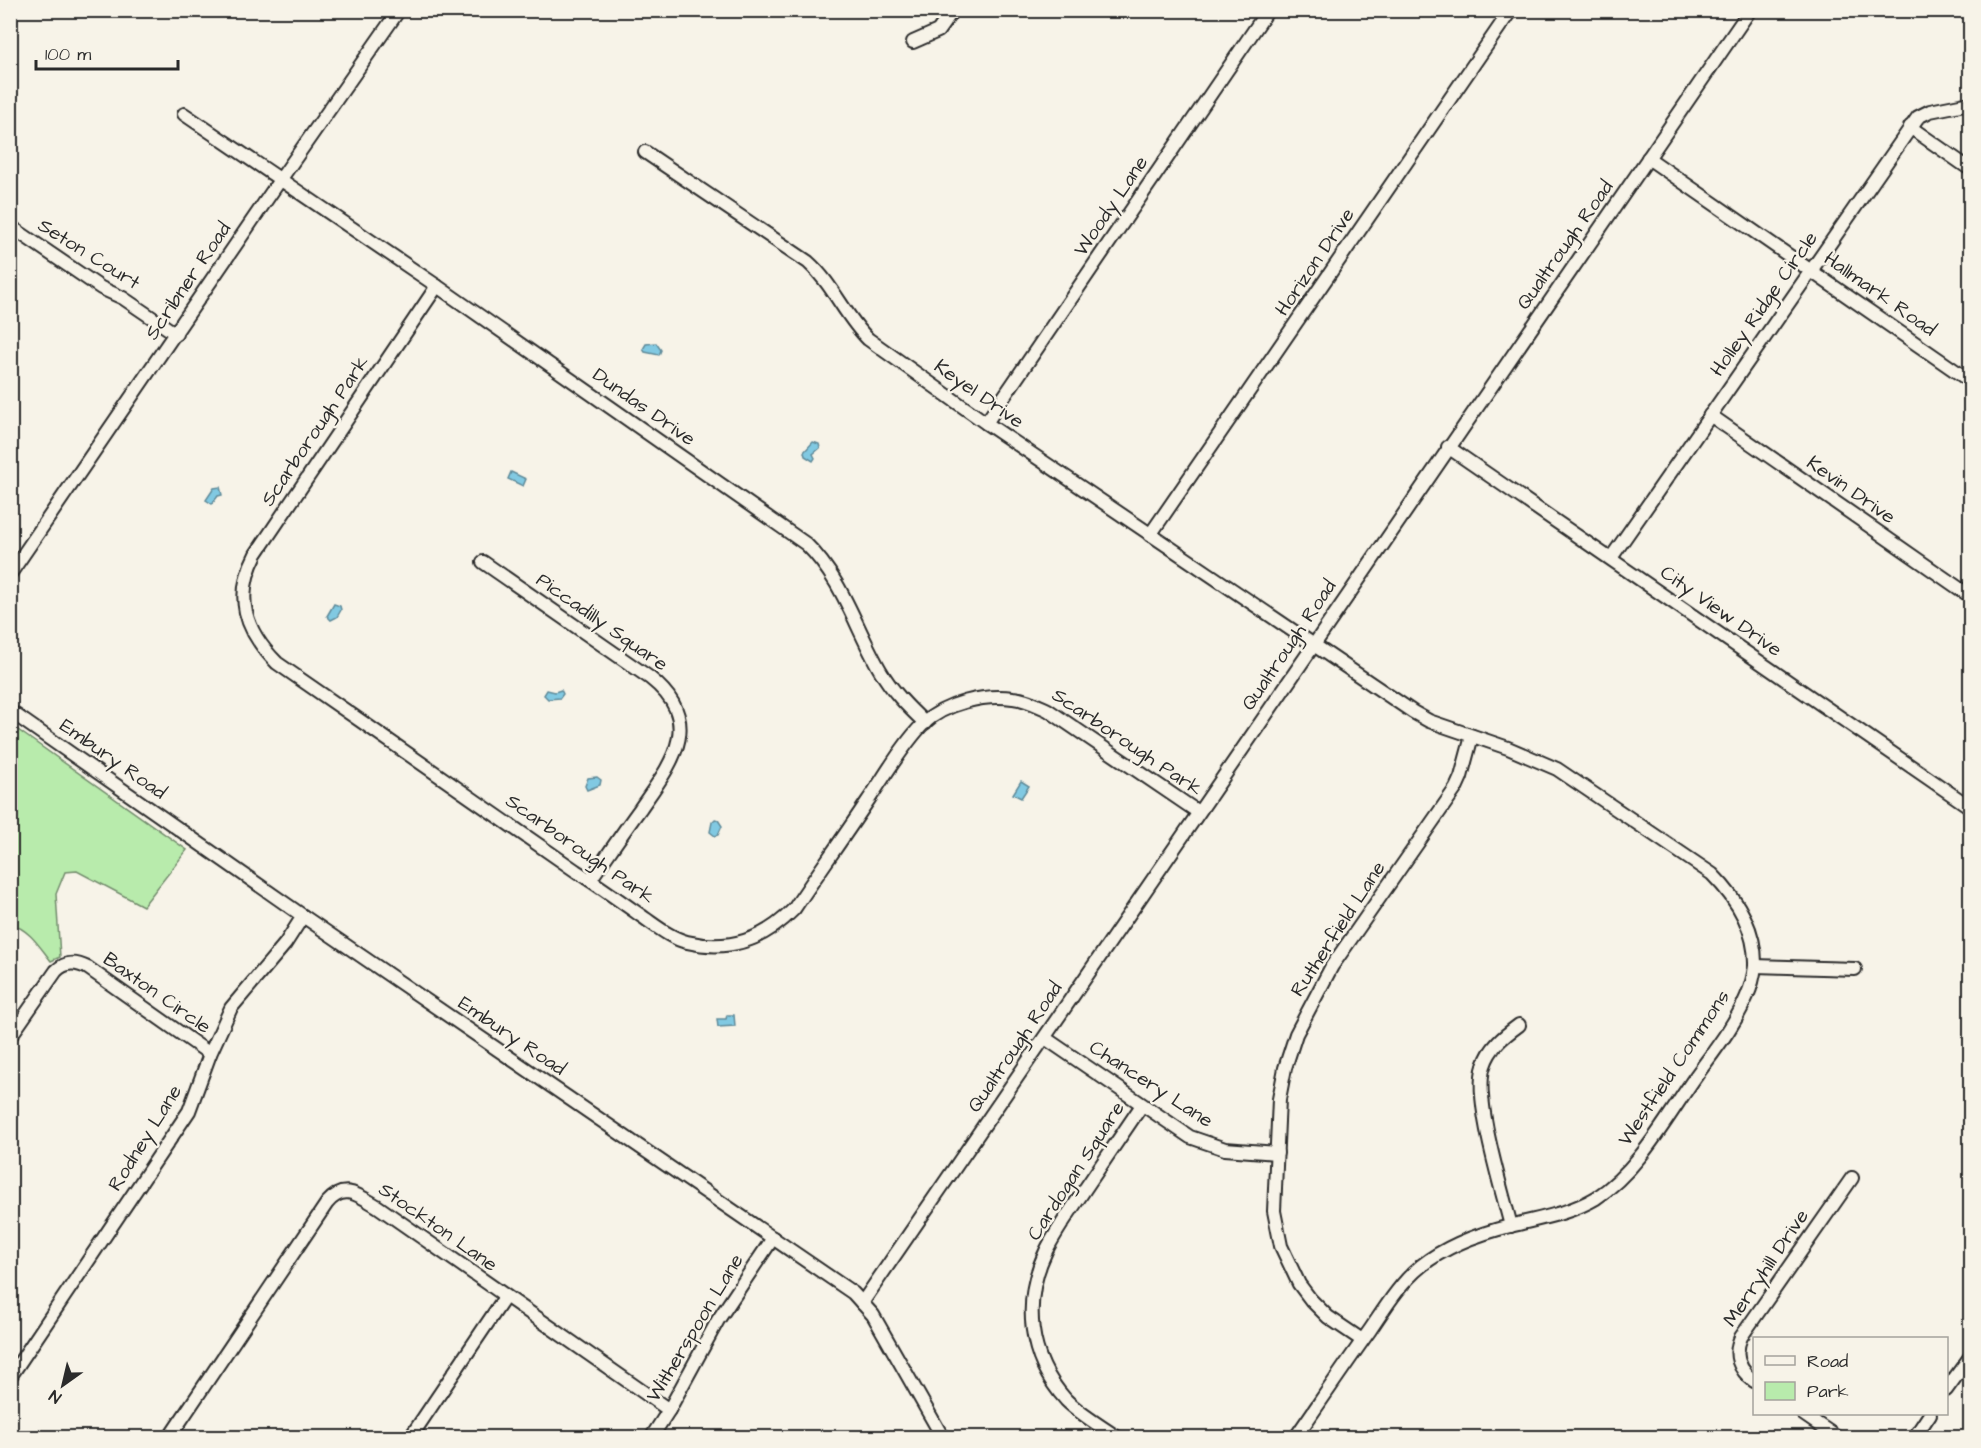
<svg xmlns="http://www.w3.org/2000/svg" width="1981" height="1448" font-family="'Architects Daughter',sans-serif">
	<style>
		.green { fill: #b8ebac; stroke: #728b6c; stroke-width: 1.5 }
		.water { fill: #81c9e2; stroke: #5f8a99; stroke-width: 1.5 }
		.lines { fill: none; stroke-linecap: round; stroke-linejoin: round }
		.minor-casing { stroke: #2b2b2b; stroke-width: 16 }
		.minor { stroke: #f7f3e8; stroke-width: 12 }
		.labels { text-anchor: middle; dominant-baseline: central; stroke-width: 5; stroke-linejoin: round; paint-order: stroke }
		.street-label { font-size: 20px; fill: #2b2b2b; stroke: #f7f3e8 }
	</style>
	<rect width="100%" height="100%" fill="#f7f3e8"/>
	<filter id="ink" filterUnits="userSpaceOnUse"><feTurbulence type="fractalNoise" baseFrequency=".0167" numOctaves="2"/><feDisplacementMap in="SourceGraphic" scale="12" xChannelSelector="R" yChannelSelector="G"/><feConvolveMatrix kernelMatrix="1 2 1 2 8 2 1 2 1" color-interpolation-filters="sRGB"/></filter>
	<g filter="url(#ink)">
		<path class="green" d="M11 725 187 850 143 906 77 871 65 872 56 894 60 957 51 961C39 946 30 930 11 924Z"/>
		<g class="water">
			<polygon points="656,343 661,350 659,355 645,352 643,349 646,344"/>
			<polygon points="813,442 819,444 820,448 813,454 815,458 813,461 805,456 804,452"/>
			<polygon points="511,472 526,479 523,486 508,479"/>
			<polygon points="220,487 222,495 218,496 212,504 206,500 214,488"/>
			<polygon points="334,604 340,606 341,610 337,617 331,620 327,616"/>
			<polygon points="547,690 555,692 561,690 563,694 560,698 548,699 544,695"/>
			<polygon points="597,777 601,780 600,785 587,790 585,786 588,778"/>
			<polygon points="1021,781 1029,786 1021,798 1013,794"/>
			<polygon points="715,819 718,820 722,826 718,835 715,836 710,832 712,822"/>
			<polygon points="727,1015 734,1015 735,1026 718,1027 717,1019 726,1019"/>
		</g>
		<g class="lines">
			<defs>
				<g id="minor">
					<polyline points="913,42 938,31 953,10"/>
					<path d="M184 114 437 286 806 544C843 580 855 627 880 670 892 691 908 707 925 723"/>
					<polyline points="1910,127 1970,169"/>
					<path d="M645 152 808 262C833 284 844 315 868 339L986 423 1413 712 1429 721 1508 748 1557 769 1712 874C1737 899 1756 929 1755 966 1754 975 1751 987 1747 996 1735 1025 1714 1051 1696 1076 1667 1117 1639 1170 1596 1198 1569 1214 1540 1218 1510 1226 1478 1234 1447 1245 1421 1266 1400 1283 1385 1308 1370 1330 1345 1365 1320 1402 1295 1438"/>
					<polyline points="1648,158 1970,381"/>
					<polyline points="10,226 101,288 123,298 176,334"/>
					<path d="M437 286 256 554C234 596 244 630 277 663 377 732 477 802 576 871 598 885 619 900 640 915 655 925 670 938 687 942 729 952 765 939 794 909 818 873 843 838 867 802 885 776 901 747 923 724 945 703 984 694 1013 698 1026 699 1037 705 1048 710L1198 812"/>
					<polyline points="1710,415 1970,596"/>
					<polyline points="986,423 1268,10"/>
					<polyline points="1448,447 1970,807"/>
					<polyline points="1150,535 1511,10"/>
					<polyline points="1611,558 1918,117 1930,111 1970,103"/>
					<path d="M483 562 650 678C706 722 671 764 640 809 623 832 607 856 590 880"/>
					<polyline points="10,574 280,180 399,10"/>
					<polyline points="10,711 303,916 853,1293 873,1315 943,1438"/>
					<polyline points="1755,966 1855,969"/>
					<path d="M10 1037 56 971C66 961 76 962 88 968L210 1054"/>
					<polyline points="1045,1038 1190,1137 1225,1149 1277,1153"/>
					<path d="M1511 1226C1502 1190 1473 1098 1484 1066 1490 1047 1504 1036 1519 1025"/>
					<polyline points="862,1303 1750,10"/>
					<polyline points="1362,1340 1328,1317 1311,1300 1299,1284 1281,1246 1274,1211 1279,1099 1285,1068 1296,1034 1332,966 1456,788 1461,777 1472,736"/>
					<polyline points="10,1377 189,1111 210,1054 231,1008 285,944 303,916"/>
					<path d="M1754 1381C1739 1370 1733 1355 1741 1337L1852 1178"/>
					<polyline points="1946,1390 1970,1357"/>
					<polyline points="1803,1414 1838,1438"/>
					<path d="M169 1438 327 1203C344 1183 358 1195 377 1206L669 1410"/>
					<polyline points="410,1438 505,1297"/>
					<polyline points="651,1438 669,1410 718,1320 773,1238"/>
					<path d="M1118 1438C1101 1426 1081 1415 1066 1400 1028 1358 1022 1301 1046 1251 1057 1229 1072 1209 1085 1189 1104 1161 1123 1133 1142 1105"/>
					<polyline points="1914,1438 1930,1414"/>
				</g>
			</defs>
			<use href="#minor" class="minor-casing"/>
			<use href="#minor" class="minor"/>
		</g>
	</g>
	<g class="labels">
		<g class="street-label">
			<text transform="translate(1111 206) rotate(-56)">Woody Lane</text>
			<text transform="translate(1565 245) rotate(-55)">Qualtrough Road</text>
			<text transform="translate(89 254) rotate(32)">Seton Court</text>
			<text transform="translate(1315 262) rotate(-56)">Horizon Drive</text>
			<text transform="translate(188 281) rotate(-56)">Scribner Road</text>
			<text transform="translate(1880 294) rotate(35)">Hallmark Road</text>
			<text transform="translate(1764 304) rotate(-55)">Holley Ridge Circle</text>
			<text transform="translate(979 394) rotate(35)">Keyel Drive</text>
			<text transform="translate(644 407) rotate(35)">Dundas Drive</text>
			<text transform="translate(315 431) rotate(-56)">Scarborough Park</text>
			<text transform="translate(1851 490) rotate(35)">Kevin Drive</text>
			<text transform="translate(1721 611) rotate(35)">City View Drive</text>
			<text transform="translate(602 622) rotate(35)">Piccadilly Square</text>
			<text transform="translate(1289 645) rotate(-56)">Qualtrough Road</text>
			<text transform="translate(1127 742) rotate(34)">Scarborough Park</text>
			<text transform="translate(113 759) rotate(35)">Embury Road</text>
			<text transform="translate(580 849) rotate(35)">Scarborough Park</text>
			<text transform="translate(1338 929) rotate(-57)">Rutherfield Lane</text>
			<text transform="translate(157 993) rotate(35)">Baxton Circle</text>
			<text transform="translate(512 1036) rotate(34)">Embury Road</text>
			<text transform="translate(1015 1047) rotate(-56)">Qualtrough Road</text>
			<text transform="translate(1674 1068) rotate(-56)">Westfield Commons</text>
			<text transform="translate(1151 1084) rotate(33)">Chancery Lane</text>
			<text transform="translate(145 1138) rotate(-58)">Rodney Lane</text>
			<text transform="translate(1076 1171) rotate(-57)">Cardogan Square</text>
			<text transform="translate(438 1227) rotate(35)">Stockton Lane</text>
			<text transform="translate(1766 1268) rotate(-56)">Merryhill Drive</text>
			<text transform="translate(695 1328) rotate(-59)">Witherspoon Lane</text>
		</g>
	</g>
	<rect width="1981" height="1448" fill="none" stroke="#f7f3e8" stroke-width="36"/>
	<rect x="18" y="18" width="1945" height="1412" fill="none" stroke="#2b2b2b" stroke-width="2" filter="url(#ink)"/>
	<rect x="1753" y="1337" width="195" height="78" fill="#f7f3e8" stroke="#a5a39c" stroke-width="1.5"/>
	<rect x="1765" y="1356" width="30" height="9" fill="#f7f3e8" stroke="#a5a39c" stroke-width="1.5"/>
	<text x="1807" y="1367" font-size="18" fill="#2b2b2b">Road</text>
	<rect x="1765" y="1382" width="30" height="18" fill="#b8ebac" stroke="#a5a39c" stroke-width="1.5"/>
	<text x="1807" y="1397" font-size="18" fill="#2b2b2b">Park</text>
	<g transform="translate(63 1385) rotate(214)" stroke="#f7f3e8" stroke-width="4.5" paint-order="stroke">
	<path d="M0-4.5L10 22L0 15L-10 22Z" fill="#2b2b2b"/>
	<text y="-9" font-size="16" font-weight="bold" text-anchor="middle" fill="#2b2b2b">N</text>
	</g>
	<path d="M36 60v9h142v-9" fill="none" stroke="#2b2b2b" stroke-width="3"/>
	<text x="45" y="60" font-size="18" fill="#2b2b2b" stroke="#f7f3e8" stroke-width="4.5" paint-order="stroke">100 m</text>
</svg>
